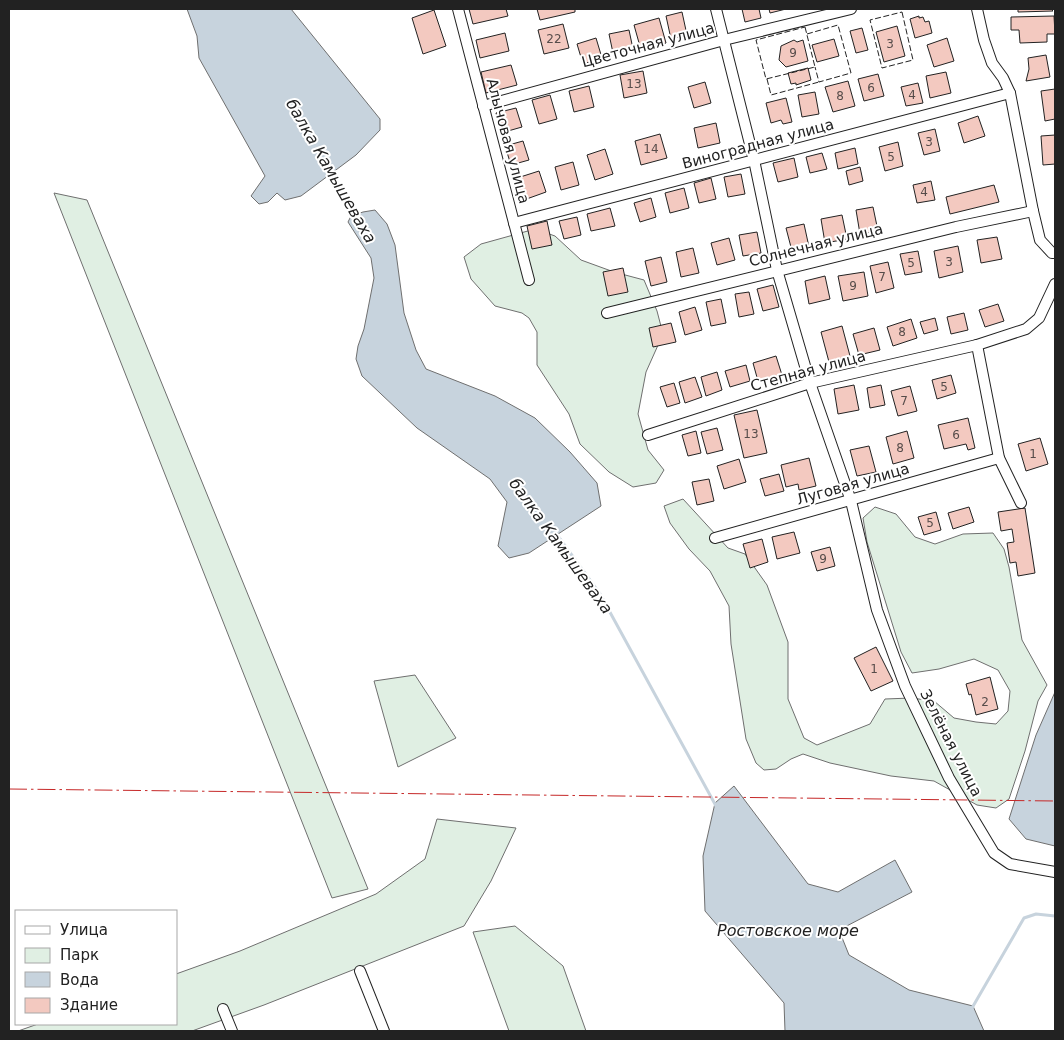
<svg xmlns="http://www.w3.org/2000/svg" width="1064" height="1040" font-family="'DejaVu Sans',sans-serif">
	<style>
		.green { fill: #e0efe3; stroke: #6f6f6f }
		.water { fill: #c7d3dd; stroke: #6f6f6f }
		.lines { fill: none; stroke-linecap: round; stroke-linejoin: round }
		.stream { stroke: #c7d3dd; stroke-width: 3 }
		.building { fill: #f3c9c0; stroke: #222 }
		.minor-casing { stroke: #222; stroke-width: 12 }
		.minor { stroke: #fff; stroke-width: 10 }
		.fence { stroke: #222; stroke-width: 1; stroke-dasharray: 6 2.5; stroke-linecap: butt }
		.power { stroke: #c62828; stroke-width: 1; stroke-dasharray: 18 4 2.5 4; stroke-linecap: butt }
		.labels { text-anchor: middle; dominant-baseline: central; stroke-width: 4; stroke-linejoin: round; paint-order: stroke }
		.number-label { font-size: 12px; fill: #564c4a }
		.street-label { font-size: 15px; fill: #222; stroke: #fff }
		.water-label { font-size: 16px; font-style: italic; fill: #222; stroke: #fff }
	</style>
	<rect width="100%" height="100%" fill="#fff"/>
	<g class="green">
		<polygon points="54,193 87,200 368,889 332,898"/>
		<polygon points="535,229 555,236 581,260 614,272 644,280 657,311 663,334 646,372 638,414 648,450 664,470 656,483 633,487 609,472 580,444 569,414 537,365 537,332 529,318 522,313 495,306 471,279 464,257 481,244"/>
		<polygon points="683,499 728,548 745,554 767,585 788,642 788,699 804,738 817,745 870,724 885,699 911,698 934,701 954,718 976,722 996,724 1008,711 1010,691 998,670 974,659 939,669 912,673 901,652 867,542 863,518 875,507 896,514 915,537 935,544 963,534 993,533 1004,549 1009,567 1022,640 1047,685 1038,701 1025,751 1009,799 996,808 977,805 934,781 891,776 830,763 803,754 791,759 776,769 764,770 756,763 746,739 731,644 729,606 710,571 689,549 670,523 664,506"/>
		<polygon points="415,675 456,738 398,767 374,681"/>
		<polygon points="437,819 516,828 491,881 464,926 264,1005 192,1031 18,1031 38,1024 176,1024 176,974 240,951 376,894 425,859"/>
		<polygon points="515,926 563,966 586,1031 509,1031 473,932"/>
	</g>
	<g class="water">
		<polygon points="187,9 291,9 380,119 380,130 356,155 301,196 285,200 277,193 268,202 259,204 251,196 265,176 199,58 197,36"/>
		<polygon points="375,210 387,224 395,245 404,313 416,350 426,369 495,396 535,418 570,452 597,483 601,506 529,553 509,558 498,546 507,502 490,479 417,428 362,376 356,359 358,346 364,329 374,278 371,258 348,222 351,216 363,212"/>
		<polygon points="1055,692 1055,846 1026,839 1009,819 1036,735"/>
		<polygon points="734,786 808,884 838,892 895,860 912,892 839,930 849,955 909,990 973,1006 984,1031 785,1031 784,1003 705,911 703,856 715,803"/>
	</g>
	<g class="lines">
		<g class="stream">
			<polyline points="330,171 358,217"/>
			<polyline points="555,532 600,594 716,806"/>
			<polyline points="972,1008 1024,918 1036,914 1055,916"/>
		</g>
	</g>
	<g class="building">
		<polygon points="469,9 506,9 508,16 473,24"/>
		<polygon points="537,9 575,9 575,12 540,20"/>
		<polygon points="742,9 759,9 761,18 745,22"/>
		<polygon points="769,9 786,9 770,13"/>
		<polygon points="1018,9 1051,9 1053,11 1018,12"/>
		<polygon points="434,10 446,46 423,54 412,18"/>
		<polygon points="682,12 687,35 671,39 666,16"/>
		<polygon points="919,16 919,18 923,17 925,22 929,21 932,33 915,38 910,19"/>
		<polygon points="1054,16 1055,34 1047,34 1047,42 1020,43 1019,30 1011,30 1011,17"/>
		<polygon points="659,18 666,43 641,50 634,25"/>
		<polygon points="563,24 569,48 544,54 538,30"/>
		<polygon points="897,26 905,56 884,62 876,32"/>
		<polygon points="862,28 868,50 856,53 850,31"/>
		<polygon points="629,30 633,49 613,53 609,34"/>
		<polygon points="505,33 509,51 480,58 476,40"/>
		<polygon points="596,38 602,58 583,64 577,44"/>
		<polygon points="947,38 954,61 934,67 927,45"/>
		<polygon points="834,39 839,56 817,62 812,45"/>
		<polygon points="794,40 797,42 803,40 808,61 786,67 779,60 781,46"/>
		<polygon points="1046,55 1050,77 1026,81 1029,69 1028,58"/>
		<polygon points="511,65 517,85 486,93 481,72"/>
		<polygon points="808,68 811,80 796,85 796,83 791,84 788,73"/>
		<polygon points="643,71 647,93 624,98 620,75"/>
		<polygon points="946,72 951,93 930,98 926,76"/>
		<polygon points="878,74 884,96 864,101 858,79"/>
		<polygon points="848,81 855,106 833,112 825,87"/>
		<polygon points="705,82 711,103 694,108 688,87"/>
		<polygon points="918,83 923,103 906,106 901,87"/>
		<polygon points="589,86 594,107 574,112 569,91"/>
		<polygon points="1055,89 1055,119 1045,121 1041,91"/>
		<polygon points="815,92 819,114 802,117 798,95"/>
		<polygon points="550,95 557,119 539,124 532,100"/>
		<polygon points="786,98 792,122 783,124 781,120 771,123 766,103"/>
		<polygon points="516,108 522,127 501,133 496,113"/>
		<polygon points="978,116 985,136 964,143 958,123"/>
		<polygon points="716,123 720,143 698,148 694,128"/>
		<polygon points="935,129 940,151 924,155 918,133"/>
		<polygon points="660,134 667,158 641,165 635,141"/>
		<polygon points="1055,135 1055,164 1043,165 1041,136"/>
		<polygon points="523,141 529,160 511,165 505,146"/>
		<polygon points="898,142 903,166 885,171 879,147"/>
		<polygon points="855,148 858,164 838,169 835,153"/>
		<polygon points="605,149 613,174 595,180 587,155"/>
		<polygon points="822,153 827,169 810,173 806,157"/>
		<polygon points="794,158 798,177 778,182 773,163"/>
		<polygon points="573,162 579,185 561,190 555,167"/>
		<polygon points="860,167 863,181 849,185 846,171"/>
		<polygon points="539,171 546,192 521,201 514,179"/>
		<polygon points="741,174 745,194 728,197 724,177"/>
		<polygon points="711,178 716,199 699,203 694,183"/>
		<polygon points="931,181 935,200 917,203 913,185"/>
		<polygon points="994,185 999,202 950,214 946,197"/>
		<polygon points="684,188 689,208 670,213 665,193"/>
		<polygon points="651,198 656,217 640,222 634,203"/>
		<polygon points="873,207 878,231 860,234 856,210"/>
		<polygon points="610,208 615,226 591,231 587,214"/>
		<polygon points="842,215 847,239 825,243 821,219"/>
		<polygon points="577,217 581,235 564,239 559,221"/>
		<polygon points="547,221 552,245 532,249 527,226"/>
		<polygon points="804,224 809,247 792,251 786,228"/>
		<polygon points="757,232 761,253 743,256 739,235"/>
		<polygon points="997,237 1002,259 981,263 977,240"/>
		<polygon points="729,238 735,260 717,265 711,243"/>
		<polygon points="958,246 963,272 939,278 934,251"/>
		<polygon points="693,248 699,273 681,277 676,252"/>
		<polygon points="918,251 922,272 905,275 900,254"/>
		<polygon points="661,257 667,282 651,286 645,261"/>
		<polygon points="888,262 894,288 876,293 870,266"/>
		<polygon points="623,268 628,292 608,296 603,272"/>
		<polygon points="864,272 868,296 843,301 838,276"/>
		<polygon points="825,276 830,299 809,304 805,281"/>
		<polygon points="773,285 779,307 763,311 757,289"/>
		<polygon points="749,292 754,314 739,317 735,294"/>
		<polygon points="721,299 726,323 711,326 706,302"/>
		<polygon points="998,304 1004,321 985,327 979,310"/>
		<polygon points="695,307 702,330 685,335 679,312"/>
		<polygon points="964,313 968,330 951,334 947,317"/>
		<polygon points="935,318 938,330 924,334 920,322"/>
		<polygon points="911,319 917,338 893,346 887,327"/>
		<polygon points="671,323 676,342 653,347 649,328"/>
		<polygon points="842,326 850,356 829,362 821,332"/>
		<polygon points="874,328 880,350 859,355 853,334"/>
		<polygon points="776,356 782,375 758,381 753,363"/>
		<polygon points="746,365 750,381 730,387 725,371"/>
		<polygon points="717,372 722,390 706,396 701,377"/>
		<polygon points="951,375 956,393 937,399 932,380"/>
		<polygon points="695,377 702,397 685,403 679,382"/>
		<polygon points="674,383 680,403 667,407 660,387"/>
		<polygon points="854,385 859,410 838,414 834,389"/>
		<polygon points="881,385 885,405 870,408 867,388"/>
		<polygon points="910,386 917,411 898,416 891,391"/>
		<polygon points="757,410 767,453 744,458 734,415"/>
		<polygon points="968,418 975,448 968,450 966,444 944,449 938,425"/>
		<polygon points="717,428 723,450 707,454 701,432"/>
		<polygon points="696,431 701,453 688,456 682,435"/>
		<polygon points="907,431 914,458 893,464 886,437"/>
		<polygon points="1040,438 1048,464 1026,471 1018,444"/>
		<polygon points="869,446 876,472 857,476 850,450"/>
		<polygon points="809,458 816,486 799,490 798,484 786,487 781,465"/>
		<polygon points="739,459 746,482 724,489 717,466"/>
		<polygon points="779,474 784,491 765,496 760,479"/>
		<polygon points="709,479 714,501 697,505 692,482"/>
		<polygon points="969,507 974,522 953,529 948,513"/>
		<polygon points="1025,508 1035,573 1018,576 1016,562 1010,563 1007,543 1014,542 1012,529 1001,531 998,512"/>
		<polygon points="936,512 941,530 924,535 918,517"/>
		<polygon points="794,532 800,553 777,559 772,537"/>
		<polygon points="762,539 768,562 750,568 743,544"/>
		<polygon points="830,547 835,566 817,571 811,552"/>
		<polygon points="876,647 893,681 871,691 854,658"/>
		<polygon points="990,677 998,709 976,715 971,694 969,695 966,684"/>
	</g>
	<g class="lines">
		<defs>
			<g id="minor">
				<polyline points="458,9 529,280"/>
				<polyline points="716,9 754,160 777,270 810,383 851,501 877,610 905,686 949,778 994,853 1010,864 1055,872"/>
				<polyline points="977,9 984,40 992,63 1003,78 1010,93 1033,211 1040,240 1052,253 1055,253"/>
				<polyline points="483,106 724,40 851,9"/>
				<polyline points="514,223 1010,93"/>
				<polyline points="607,313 956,227 1033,211"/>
				<polyline points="977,345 999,458 1021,503"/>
				<polyline points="648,435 810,383 977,345 1026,329 1039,318 1055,284"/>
				<polyline points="715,538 999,458"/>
				<polyline points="360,971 384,1031"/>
				<polyline points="223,1009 232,1031"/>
			</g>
		</defs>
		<use href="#minor" class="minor-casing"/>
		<use href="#minor" class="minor"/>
		<g class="fence">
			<polygon points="902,12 913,60 882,68 870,20"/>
			<polygon points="805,27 815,67 766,79 756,40"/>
			<polyline points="807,34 838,25 851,73 819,82 815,67"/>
			<polyline points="767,79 771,95 819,82"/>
		</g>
		<polyline class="power" points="9,789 1055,801"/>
	</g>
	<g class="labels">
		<g class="number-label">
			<text x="554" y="39">22</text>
			<text x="890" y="44">3</text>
			<text x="793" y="53">9</text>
			<text x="634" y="84">13</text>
			<text x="871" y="88">6</text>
			<text x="912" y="95">4</text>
			<text x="840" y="96">8</text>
			<text x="929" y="142">3</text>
			<text x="651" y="149">14</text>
			<text x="891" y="157">5</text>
			<text x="924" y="192">4</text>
			<text x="949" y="262">3</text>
			<text x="911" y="263">5</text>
			<text x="882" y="277">7</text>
			<text x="853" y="286">9</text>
			<text x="902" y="332">8</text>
			<text x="944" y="387">5</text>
			<text x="904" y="401">7</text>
			<text x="751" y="434">13</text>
			<text x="956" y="435">6</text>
			<text x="900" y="448">8</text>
			<text x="1033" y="454">1</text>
			<text x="930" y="523">5</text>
			<text x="823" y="559">9</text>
			<text x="874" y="669">1</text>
			<text x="985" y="702">2</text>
		</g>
		<g class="street-label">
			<text transform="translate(648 45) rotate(-15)">Цветочная улица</text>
			<text transform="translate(508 141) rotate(75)">Алычовая улица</text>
			<text transform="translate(758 144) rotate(-15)">Виноградная улица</text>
			<text transform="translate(816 245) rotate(-14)">Солнечная улица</text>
			<text transform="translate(808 371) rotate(-15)">Степная улица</text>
			<text transform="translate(853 484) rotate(-16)">Луговая улица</text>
			<text transform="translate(951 743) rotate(63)">Зелёная улица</text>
		</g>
		<g class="water-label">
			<text transform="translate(331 171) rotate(60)">балка Камышеваха</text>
			<text transform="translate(561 546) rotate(54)">балка Камышеваха</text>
			<text x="788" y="930">Ростовское море</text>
		</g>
	</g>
	<rect width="1064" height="1040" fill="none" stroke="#222222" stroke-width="20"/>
	<rect x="15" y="910" width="162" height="115" fill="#ffffff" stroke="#a7a7a7"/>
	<rect x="25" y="926" width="25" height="8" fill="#ffffff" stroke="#a7a7a7"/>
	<text x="60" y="935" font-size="15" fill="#222222">Улица</text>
	<rect x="25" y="948" width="25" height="15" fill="#e0efe3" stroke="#a7a7a7"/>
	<text x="60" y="960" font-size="15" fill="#222222">Парк</text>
	<rect x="25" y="972" width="25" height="15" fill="#c7d3dd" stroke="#a7a7a7"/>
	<text x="60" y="985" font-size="15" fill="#222222">Вода</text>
	<rect x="25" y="998" width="25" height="15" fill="#f3c9c0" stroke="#a7a7a7"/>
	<text x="60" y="1010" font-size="15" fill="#222222">Здание</text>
</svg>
